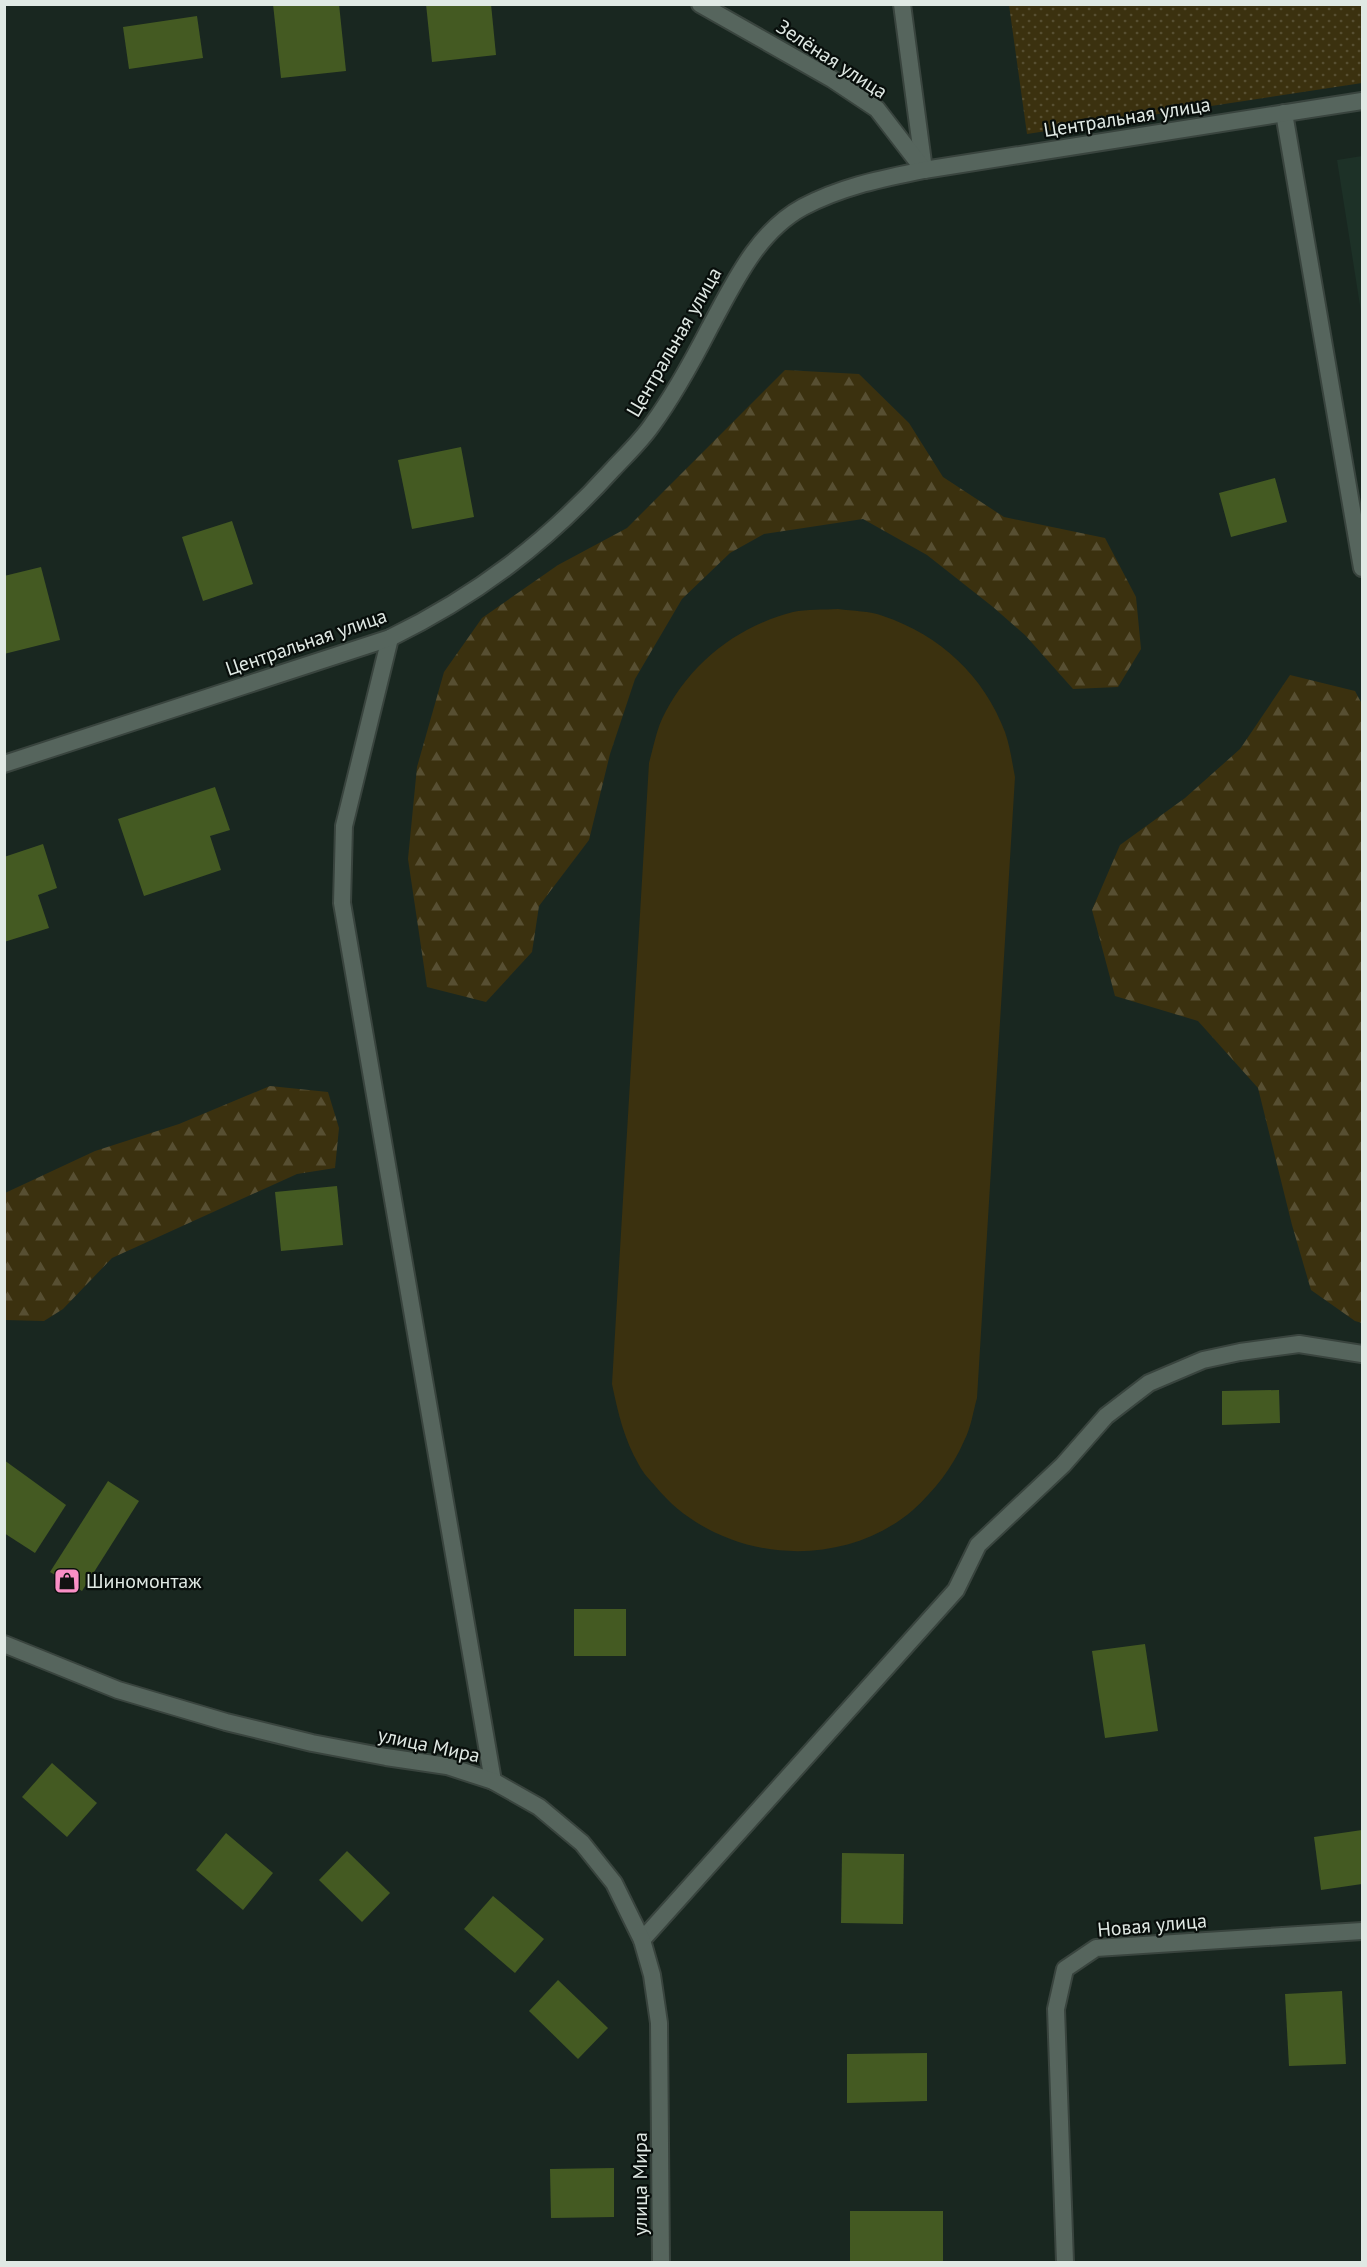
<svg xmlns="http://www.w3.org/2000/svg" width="1367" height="2267" font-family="'PT Sans',sans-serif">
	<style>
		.built { fill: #1d3127 }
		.grass { fill: #3b310f }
		.forest { fill: url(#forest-firs) }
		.park { fill: url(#park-dots) }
		.building { fill: #445a22 }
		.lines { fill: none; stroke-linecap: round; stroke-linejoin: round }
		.service-casing { stroke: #39443e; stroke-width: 20 }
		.minor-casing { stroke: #39443e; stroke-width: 20 }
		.path { stroke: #68746e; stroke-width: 4; stroke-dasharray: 3 3; stroke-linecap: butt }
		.service { stroke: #56655d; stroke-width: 16 }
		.minor { stroke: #56655d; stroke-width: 16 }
		.labels { text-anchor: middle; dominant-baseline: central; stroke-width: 4.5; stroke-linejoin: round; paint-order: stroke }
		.street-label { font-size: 20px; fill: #e0e9e4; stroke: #080e0b }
		.poi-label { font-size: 20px; fill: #e0e9e4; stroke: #080e0b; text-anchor: start }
	</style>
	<defs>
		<pattern id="forest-firs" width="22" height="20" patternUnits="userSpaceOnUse" patternTransform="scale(1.5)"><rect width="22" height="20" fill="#3b310f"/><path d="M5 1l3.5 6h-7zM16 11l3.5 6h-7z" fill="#574f32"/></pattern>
		<pattern id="park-dots" width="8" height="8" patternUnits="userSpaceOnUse" patternTransform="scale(1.5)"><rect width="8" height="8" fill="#3b310f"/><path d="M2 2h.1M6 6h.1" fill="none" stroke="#574f32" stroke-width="1.8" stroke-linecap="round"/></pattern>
	</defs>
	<rect width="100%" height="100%" fill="#192720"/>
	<polygon class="built" points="1362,156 1362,318 1337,160"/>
	<path class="grass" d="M838 609C853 611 870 611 883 616 940 635 984 676 1005 732 1010 746 1012 762 1015 777L977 1398C973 1412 971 1428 964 1441 953 1467 934 1491 913 1510 838 1574 717 1561 656 1487 650 1480 643 1473 639 1465 624 1439 618 1413 612 1384L649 763C653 749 656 732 662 719 688 665 735 627 793 612 807 609 824 610 838 609Z"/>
	<g class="forest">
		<polygon points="785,370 859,374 909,423 943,477 1004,517 1105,538 1136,597 1141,649 1118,687 1073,689 1025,635 993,607 927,555 863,519 764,534 730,553 682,599 635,679 610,754 589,840 539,906 532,952 486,1002 427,987 408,859 417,767 444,672 482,618 558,565 627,528"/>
		<polygon points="1290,675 1355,691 1362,704 1362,1323 1355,1321 1311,1290 1292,1225 1258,1088 1198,1021 1115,996 1092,910 1120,845 1185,798 1240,749"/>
		<polygon points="270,1086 328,1092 339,1128 335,1168 297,1174 112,1258 63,1309 44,1321 5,1320 5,1193 95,1151 179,1124"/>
	</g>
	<polygon class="park" points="1009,5 1362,5 1362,83 1027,134"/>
	<g class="building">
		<polygon points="273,4 339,4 346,71 281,78"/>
		<polygon points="426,4 491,4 496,55 432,62"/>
		<polygon points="197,16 203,58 129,69 123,27"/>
		<polygon points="461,447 474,517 412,529 398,460"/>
		<polygon points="1275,478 1287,522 1231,537 1219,493"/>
		<polygon points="232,521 253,584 203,601 182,537"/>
		<polygon points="41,567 60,640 4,654 4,576"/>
		<polygon points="215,787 230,830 210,836 221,870 144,896 118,819"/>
		<polygon points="43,844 57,888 38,895 49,928 4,942 4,857"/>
		<polygon points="337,1186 343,1245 281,1251 275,1192"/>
		<polygon points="1279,1390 1280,1423 1222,1425 1222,1391"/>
		<polygon points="4,1460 66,1505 35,1553 4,1533"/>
		<polygon points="108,1481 139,1501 82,1591 50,1572"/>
		<rect x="574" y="1609" width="52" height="47"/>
		<polygon points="1145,1644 1158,1731 1105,1738 1092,1651"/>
		<polygon points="52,1763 97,1803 67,1837 22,1797"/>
		<polygon points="1362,1830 1362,1884 1321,1890 1314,1837"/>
		<polygon points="226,1833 273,1873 243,1910 196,1870"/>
		<polygon points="347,1851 390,1893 362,1922 319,1880"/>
		<polygon points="842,1853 904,1854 903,1924 841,1923"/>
		<polygon points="493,1896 544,1939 515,1973 464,1929"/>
		<polygon points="558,1980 608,2028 578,2059 529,2011"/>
		<polygon points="1342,1991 1346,2064 1289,2066 1285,1994"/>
		<polygon points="927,2053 927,2101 847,2103 847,2054"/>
		<polygon points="614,2168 614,2217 551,2218 550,2169"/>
		<rect x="850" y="2211" width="93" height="51"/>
	</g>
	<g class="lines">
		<defs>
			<g id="service">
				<polyline points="902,4 924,170"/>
				<polyline points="1284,113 1362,568"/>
				<polyline points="390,638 344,826 342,903 493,1781"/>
				<polyline points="642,1940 956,1590 978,1545 1063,1465 1106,1416 1149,1383 1203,1360 1240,1352 1299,1344 1362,1354"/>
			</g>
			<g id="minor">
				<polyline points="700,4 832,79 877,109 924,170"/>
				<path d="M4 764 390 638C478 595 547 542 613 469 626 455 641 441 652 425 674 395 693 360 710 327 734 283 757 232 803 207 843 186 881 179 924 170L1362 101"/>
				<polyline points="4,1644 118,1690 226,1722 312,1743 386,1757 447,1766 493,1781 539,1807 582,1843 614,1883 642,1940 652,1975 659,2023 661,2262"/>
				<polyline points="1065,2262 1056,2009 1065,1969 1096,1948 1362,1931"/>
			</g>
		</defs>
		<use href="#service" class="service-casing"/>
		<use href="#minor" class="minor-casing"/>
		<polyline class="path" points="1315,4 1315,5"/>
		<use href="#service" class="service"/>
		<use href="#minor" class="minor"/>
	</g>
	<defs>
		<symbol id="shop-square" viewBox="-11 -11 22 22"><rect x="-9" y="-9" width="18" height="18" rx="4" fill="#fa8fc6" stroke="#080e0b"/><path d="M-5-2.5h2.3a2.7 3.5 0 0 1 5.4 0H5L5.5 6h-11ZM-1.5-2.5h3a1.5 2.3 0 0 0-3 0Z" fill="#111"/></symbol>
	</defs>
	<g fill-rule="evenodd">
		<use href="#shop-square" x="52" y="1566" width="30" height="30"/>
	</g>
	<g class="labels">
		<g class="street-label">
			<text transform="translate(832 59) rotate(33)">Зелёная улица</text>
			<text transform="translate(1127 117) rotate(-9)">Центральная улица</text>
			<text transform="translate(674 342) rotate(-60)">Центральная улица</text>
			<text transform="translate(306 642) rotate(-19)">Центральная улица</text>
			<text transform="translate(429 1745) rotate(12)">улица Мира</text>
			<text transform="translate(1152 1925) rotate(-5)">Новая улица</text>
			<text transform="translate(640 2184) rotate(-90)">улица Мира</text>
		</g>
		<g class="poi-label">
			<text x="86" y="1581">Шиномонтаж</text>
		</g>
	</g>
	<rect width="1367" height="2267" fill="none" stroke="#e0e9e4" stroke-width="12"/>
</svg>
